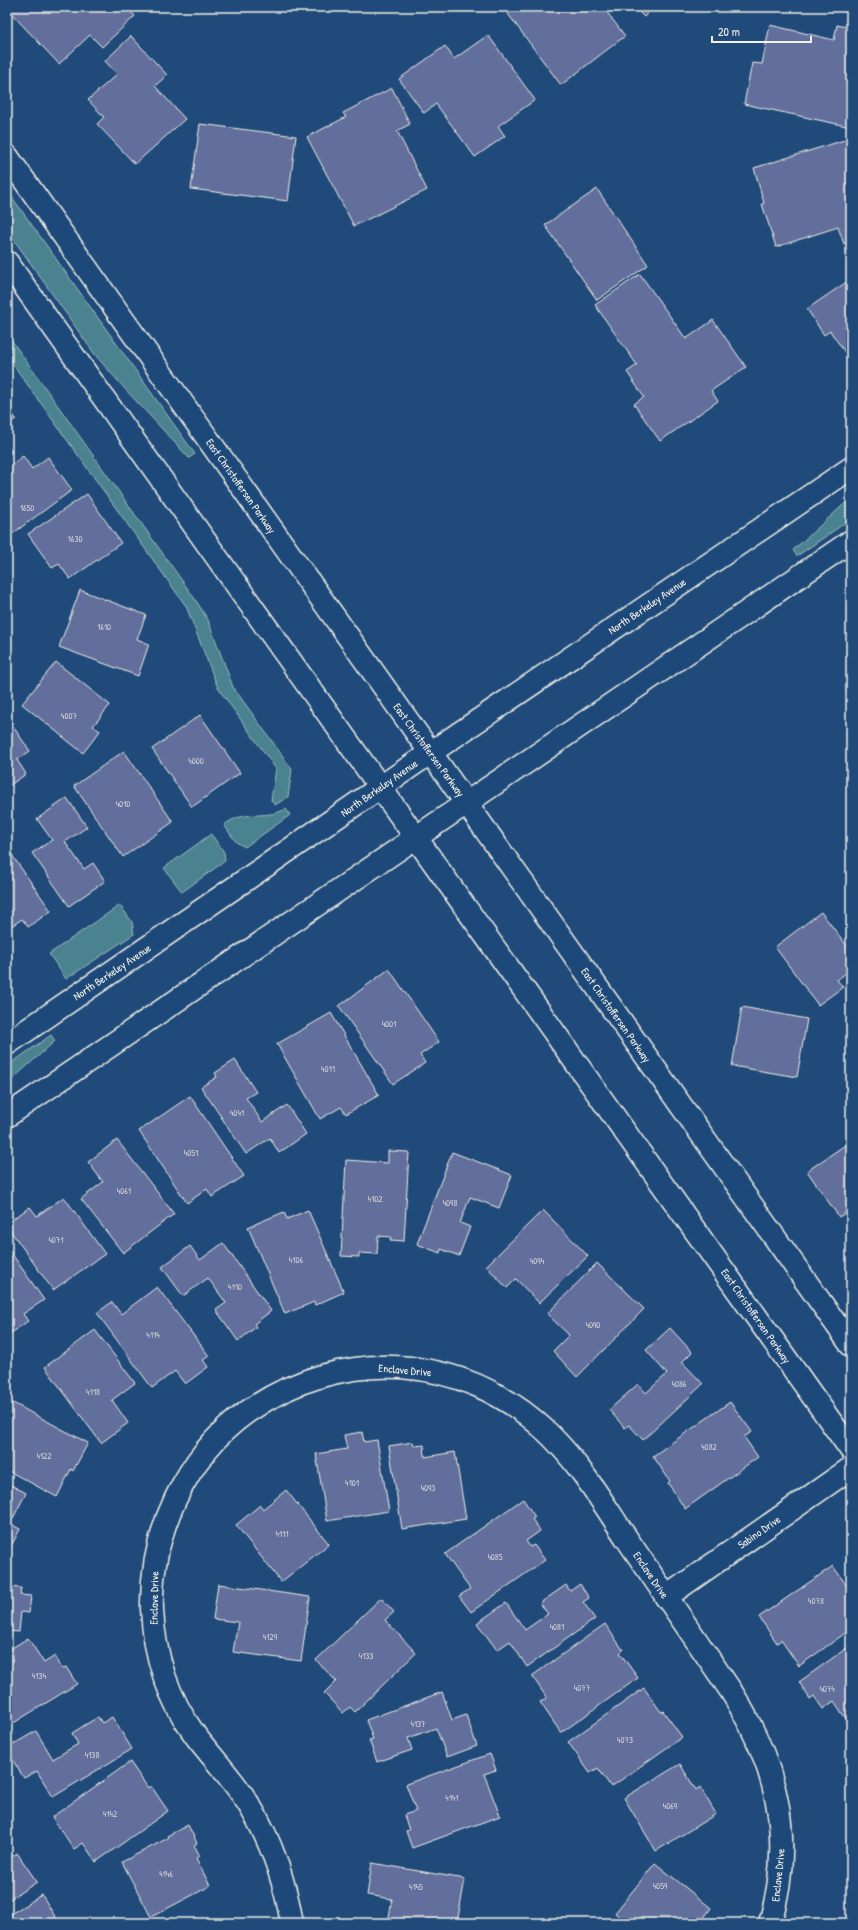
<svg xmlns="http://www.w3.org/2000/svg" width="858" height="1930" font-family="'Patrick Hand',sans-serif">
	<style>
		.green { fill: #4c8290; stroke: #a0babc }
		.building { fill: #626e9b; stroke: #f4f1e8 }
		.lines { fill: none; stroke-linecap: round; stroke-linejoin: round }
		.street-casing { stroke: #f4f1e8; stroke-width: 25 }
		.secondary-casing { stroke: #f4f1e8; stroke-width: 25 }
		.street { stroke: #1f4a7a; stroke-width: 22 }
		.secondary { stroke: #1f4a7a; stroke-width: 22 }
		.labels { text-anchor: middle; dominant-baseline: central; stroke-width: 3.5; stroke-linejoin: round; paint-order: stroke }
		.number-label { font-size: 9px; fill: #d0d0d5 }
		.street-label { font-size: 11px; fill: #f4f1e8; stroke: #1f4a7a }
	</style>
	<rect width="100%" height="100%" fill="#1f4a7a"/>
	<filter id="ink" filterUnits="userSpaceOnUse"><feTurbulence type="fractalNoise" baseFrequency=".025" numOctaves="2"/><feDisplacementMap in="SourceGraphic" scale="8" xChannelSelector="R" yChannelSelector="G"/><feConvolveMatrix kernelMatrix="1 2 1 2 8 2 1 2 1" color-interpolation-filters="sRGB"/></filter>
	<g filter="url(#ink)">
		<g class="green">
			<polygon points="7,190 195,454 189,458 125,389 96,356 7,230"/>
			<polygon points="7,334 195,599 208,620 233,687 292,769 288,797 275,805 271,800 276,769 218,688 186,606 7,356"/>
			<polygon points="851,498 851,519 797,556 793,550"/>
			<path d="M286 809 290 815 245 847 236 842 224 825C247 808 262 821 286 809Z"/>
			<polygon points="211,834 224,852 225,861 182,892 164,868"/>
			<polygon points="120,905 132,922 134,934 66,979 49,954"/>
			<polygon points="51,1035 55,1041 7,1084 7,1066"/>
		</g>
		<g class="building">
			<polygon points="16,7 126,7 135,16 102,47 90,35 59,64 10,12"/>
			<polygon points="517,7 603,7 625,36 561,85 508,14"/>
			<polygon points="634,7 653,7 644,17"/>
			<polygon points="770,25 834,40 837,25 851,28 851,127 744,104 752,63 762,64"/>
			<polygon points="488,35 535,100 498,126 505,136 475,157 436,104 424,113 399,79 445,46 454,59"/>
			<polygon points="131,36 167,75 155,86 185,119 135,164 97,124 104,117 88,100 117,74 105,61"/>
			<polygon points="392,88 410,124 397,131 427,190 354,226 307,137 346,117 343,113"/>
			<polygon points="200,124 296,136 288,201 191,189"/>
			<polygon points="851,138 851,241 844,244 838,227 776,247 762,204 764,203 754,168"/>
			<polygon points="597,189 648,265 597,300 545,225"/>
			<polygon points="640,274 686,339 713,320 746,367 711,391 718,401 660,441 634,404 644,397 627,372 637,365 595,305"/>
			<polygon points="851,279 851,361 830,331 824,335 807,309"/>
			<polygon points="7,406 16,419 7,425"/>
			<polygon points="7,445 12,452 7,456"/>
			<polygon points="23,456 32,469 48,457 72,490 12,534 7,527 7,468"/>
			<polygon points="87,494 121,543 70,579 59,564 52,568 28,534"/>
			<polygon points="80,590 146,615 137,639 149,644 138,676 59,647"/>
			<polygon points="56,662 110,705 93,726 100,731 83,753 22,704"/>
			<polygon points="200,715 240,773 192,807 152,749"/>
			<polygon points="7,718 30,751 17,760 26,774 7,787"/>
			<polygon points="124,751 173,822 123,857 74,786"/>
			<polygon points="67,798 87,827 65,842 84,869 93,863 105,881 69,906 32,853 52,840 37,819"/>
			<polygon points="7,848 51,911 28,927 22,919 7,929"/>
			<polygon points="821,912 851,951 851,969 837,980 843,987 818,1005 775,947"/>
			<polygon points="389,969 439,1042 420,1055 425,1063 393,1084 339,1006"/>
			<polygon points="742,1007 807,1019 797,1077 732,1066"/>
			<polygon points="331,1013 379,1095 346,1114 341,1107 320,1119 277,1044"/>
			<polygon points="235,1060 256,1092 246,1098 262,1122 287,1105 306,1134 279,1153 270,1138 246,1154 201,1087 217,1077 215,1073"/>
			<polygon points="190,1096 244,1176 212,1197 207,1189 187,1203 139,1131"/>
			<polygon points="117,1140 174,1214 123,1253 81,1199 103,1182 88,1162"/>
			<polygon points="851,1141 851,1209 839,1217 807,1171"/>
			<polygon points="388,1151 409,1152 404,1241 390,1240 391,1237 378,1236 377,1254 359,1253 359,1257 341,1256 346,1160 388,1163"/>
			<polygon points="452,1152 512,1175 499,1208 470,1197 460,1223 470,1227 459,1256 441,1249 440,1253 417,1244"/>
			<polygon points="64,1197 105,1254 53,1290 7,1226 7,1223 30,1207 37,1216"/>
			<polygon points="308,1210 344,1292 315,1305 314,1302 285,1314 248,1227 284,1212 287,1219"/>
			<polygon points="543,1210 588,1256 539,1303 516,1279 507,1288 486,1266"/>
			<polygon points="223,1243 271,1311 254,1324 256,1327 238,1341 216,1310 226,1303 208,1278 183,1296 162,1267 190,1246 200,1260"/>
			<polygon points="7,1247 44,1300 23,1314 28,1321 7,1336"/>
			<polygon points="597,1263 644,1309 577,1377 553,1351 569,1335 547,1314"/>
			<polygon points="157,1287 209,1356 203,1360 208,1367 185,1384 175,1371 152,1388 97,1313 112,1302 121,1314"/>
			<polygon points="670,1328 692,1352 682,1362 703,1384 643,1440 629,1425 625,1428 609,1410 638,1384 646,1393 667,1374 646,1350"/>
			<polygon points="95,1330 135,1383 112,1400 128,1423 101,1443 45,1367"/>
			<polygon points="11,1402 88,1443 73,1471 71,1469 57,1497 7,1470 7,1409"/>
			<polygon points="730,1402 752,1432 744,1437 758,1457 685,1509 668,1483 670,1481 653,1456"/>
			<polygon points="362,1432 364,1442 377,1440 389,1511 327,1521 316,1454 347,1449 344,1435"/>
			<polygon points="413,1442 414,1446 424,1445 425,1457 455,1452 466,1519 402,1529 389,1446"/>
			<polygon points="7,1483 26,1493 10,1524 20,1529 7,1554"/>
			<polygon points="286,1490 329,1544 281,1582 236,1525 260,1505 263,1509"/>
			<polygon points="523,1499 535,1517 532,1519 540,1531 526,1541 530,1547 534,1545 545,1560 471,1612 459,1596 470,1589 445,1554"/>
			<polygon points="833,1566 847,1586 851,1583 851,1629 799,1666 781,1640 777,1643 759,1617"/>
			<polygon points="218,1584 310,1597 301,1661 233,1652 238,1622 213,1619"/>
			<polygon points="580,1584 589,1598 583,1602 595,1619 527,1667 510,1641 497,1650 477,1623 506,1603 525,1630 548,1614 540,1603 566,1585 570,1591"/>
			<polygon points="7,1587 21,1588 20,1595 31,1596 29,1613 21,1612 19,1632 7,1631"/>
			<polygon points="381,1598 394,1612 385,1620 416,1653 355,1712 350,1707 343,1713 324,1693 336,1681 316,1660"/>
			<polygon points="605,1624 623,1650 620,1653 638,1678 561,1733 540,1702 547,1698 532,1676"/>
			<polygon points="28,1638 44,1663 55,1656 62,1669 66,1667 77,1684 7,1727 7,1651"/>
			<polygon points="851,1645 851,1720 848,1722 834,1701 823,1709 814,1696 810,1699 799,1682"/>
			<polygon points="644,1688 661,1712 663,1711 682,1737 611,1787 598,1768 590,1773 568,1742"/>
			<polygon points="442,1692 452,1720 466,1715 477,1746 447,1757 436,1728 408,1738 412,1750 377,1762 369,1740 373,1739 366,1720"/>
			<polygon points="98,1717 102,1723 112,1717 132,1749 53,1797 37,1771 24,1778 7,1751 7,1748 36,1731 53,1759 78,1744 72,1733"/>
			<polygon points="490,1754 496,1770 484,1774 500,1816 412,1848 406,1831 409,1830 404,1815 416,1811 406,1784"/>
			<polygon points="130,1762 148,1788 151,1786 168,1811 96,1862 83,1843 74,1849 52,1817"/>
			<polygon points="680,1764 696,1790 700,1787 716,1814 656,1851 624,1798"/>
			<polygon points="188,1825 197,1843 194,1845 200,1856 196,1858 210,1886 151,1917 122,1862 168,1838 167,1836"/>
			<polygon points="17,1853 37,1882 7,1901 7,1860"/>
			<polygon points="372,1863 465,1879 457,1923 388,1923 392,1899 367,1895"/>
			<polygon points="655,1863 711,1908 703,1919 708,1923 627,1923 615,1913"/>
			<polygon points="42,1895 59,1923 7,1923 7,1916"/>
		</g>
		<g class="lines">
			<defs>
				<g id="street">
					<polyline points="666,1597 851,1468"/>
					<path d="M292 1923C285 1883 272 1843 251 1808 235 1781 213 1759 195 1735 168 1698 154 1655 152 1609 150 1534 185 1456 247 1412 341 1346 462 1352 546 1431 579 1462 602 1502 627 1539 662 1590 697 1641 731 1691 777 1765 795 1838 770 1923"/>
				</g>
				<g id="secondary">
					<polyline points="7,156 851,1345"/>
					<polyline points="7,262 851,1450"/>
					<polyline points="7,1044 430,753 851,468"/>
					<polyline points="7,1116 851,541"/>
				</g>
			</defs>
			<use href="#street" class="street-casing"/>
			<use href="#secondary" class="secondary-casing"/>
			<use href="#street" class="street"/>
			<use href="#secondary" class="secondary"/>
		</g>
	</g>
	<g class="labels">
		<g class="number-label">
			<text x="27" y="508">1650</text>
			<text x="75" y="539">1630</text>
			<text x="104" y="627">1610</text>
			<text x="69" y="716">4007</text>
			<text x="196" y="761">4000</text>
			<text x="123" y="804">4010</text>
			<text x="389" y="1024">4001</text>
			<text x="328" y="1069">4011</text>
			<text x="237" y="1113">4041</text>
			<text x="191" y="1153">4051</text>
			<text x="124" y="1191">4061</text>
			<text x="375" y="1199">4102</text>
			<text x="450" y="1203">4098</text>
			<text x="56" y="1240">4071</text>
			<text x="296" y="1260">4106</text>
			<text x="537" y="1261">4094</text>
			<text x="235" y="1287">4110</text>
			<text x="593" y="1325">4090</text>
			<text x="153" y="1335">4114</text>
			<text x="679" y="1384">4086</text>
			<text x="93" y="1392">4118</text>
			<text x="709" y="1447">4082</text>
			<text x="44" y="1456">4122</text>
			<text x="352" y="1483">4101</text>
			<text x="428" y="1488">4093</text>
			<text x="282" y="1534">4111</text>
			<text x="495" y="1557">4085</text>
			<text x="816" y="1601">4078</text>
			<text x="557" y="1627">4081</text>
			<text x="270" y="1637">4129</text>
			<text x="366" y="1656">4133</text>
			<text x="39" y="1676">4134</text>
			<text x="582" y="1688">4077</text>
			<text x="827" y="1689">4074</text>
			<text x="418" y="1724">4137</text>
			<text x="625" y="1740">4073</text>
			<text x="92" y="1755">4138</text>
			<text x="452" y="1798">4141</text>
			<text x="670" y="1806">4069</text>
			<text x="110" y="1814">4142</text>
			<text x="166" y="1874">4146</text>
			<text x="660" y="1886">4059</text>
			<text x="416" y="1887">4145</text>
		</g>
		<g class="street-label">
			<text transform="translate(241 486) rotate(55)">East Christoffersen Parkway</text>
			<text transform="translate(647 606) rotate(-34)">North Berkeley Avenue</text>
			<text transform="translate(429 750) rotate(54)">East Christoffersen Parkway</text>
			<text transform="translate(379 788) rotate(-35)">North Berkeley Avenue</text>
			<text transform="translate(112 972) rotate(-34)">North Berkeley Avenue</text>
			<text transform="translate(616 1015) rotate(55)">East Christoffersen Parkway</text>
			<text transform="translate(756 1316) rotate(55)">East Christoffersen Parkway</text>
			<text transform="translate(405 1370) rotate(5)">Enclave Drive</text>
			<text transform="translate(759 1532) rotate(-35)">Sabino Drive</text>
			<text transform="translate(651 1575) rotate(56)">Enclave Drive</text>
			<text transform="translate(154 1598) rotate(-89)">Enclave Drive</text>
			<text transform="translate(778 1875) rotate(-84)">Enclave Drive</text>
		</g>
	</g>
	<rect width="858" height="1930" fill="none" stroke="#1f4a7a" stroke-width="24"/>
	<rect x="12" y="12" width="834" height="1906" fill="none" stroke="#f4f1e8" stroke-width="1.5" filter="url(#ink)"/>
	<path d="M712 36v6h99v-6" fill="none" stroke="#f4f1e8" stroke-width="2"/>
	<text x="718" y="36" font-size="12" fill="#f4f1e8" stroke="#1f4a7a" stroke-width="3" paint-order="stroke">20 m</text>
</svg>
